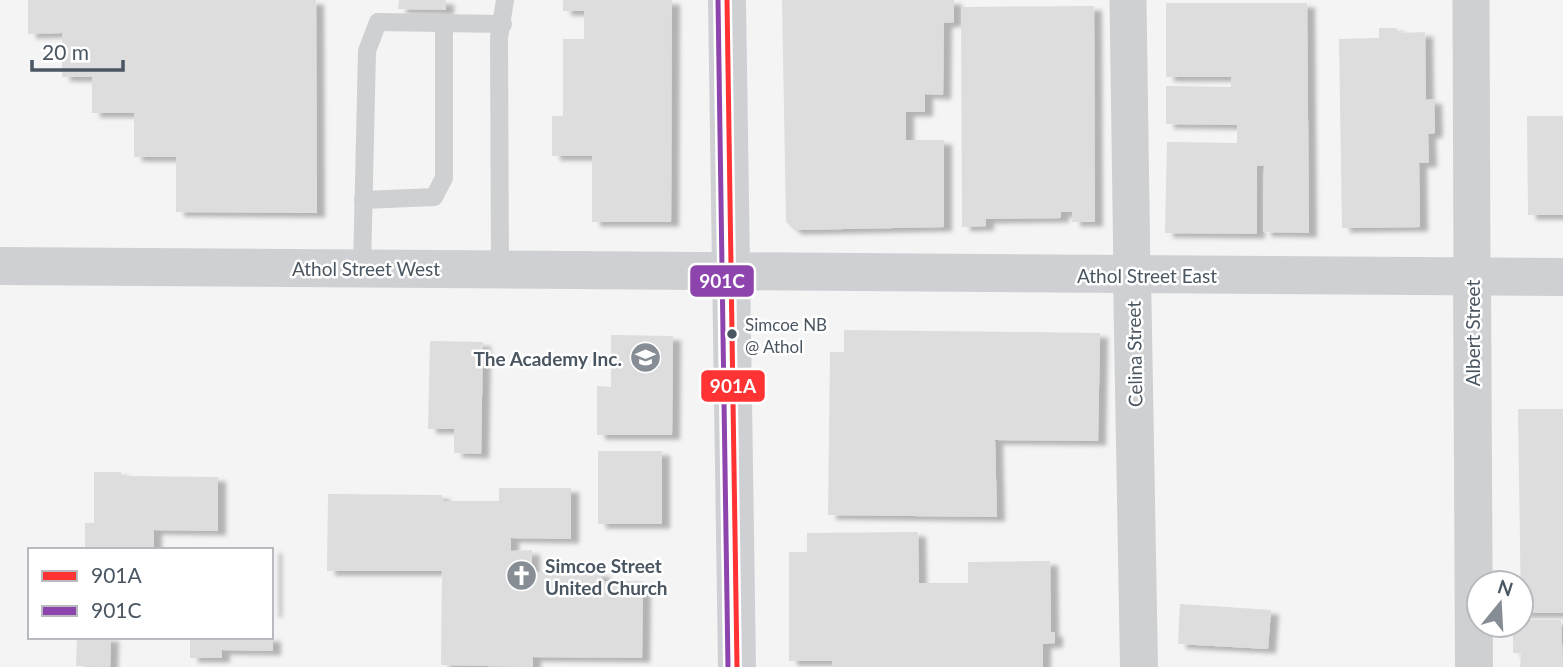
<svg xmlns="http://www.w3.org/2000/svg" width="1563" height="667" font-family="Lato,sans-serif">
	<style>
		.building { fill: #ddddde; filter: url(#shadow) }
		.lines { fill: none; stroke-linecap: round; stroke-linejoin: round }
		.service { stroke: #ced0d2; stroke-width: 18 }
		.minor { stroke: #ced0d2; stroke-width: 37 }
		.tertiary { stroke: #ced0d2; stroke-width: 38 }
		.secondary { stroke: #ced0d4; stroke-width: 38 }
		.bus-1-casing { stroke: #fff; stroke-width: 10 }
		.bus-2-casing { stroke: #fff; stroke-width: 10 }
		.bus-1 { stroke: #f33; stroke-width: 5 }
		.bus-2 { stroke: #8e44ad; stroke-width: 5 }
		.bus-dot { fill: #4a5661; stroke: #fff; stroke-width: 2.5 }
		.labels { text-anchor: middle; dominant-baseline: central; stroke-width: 5; stroke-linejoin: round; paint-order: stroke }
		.bus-label { font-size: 17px; fill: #4a5661; stroke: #fff; text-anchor: start }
		.street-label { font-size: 19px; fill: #4a5661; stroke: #fff }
		.poi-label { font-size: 19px; font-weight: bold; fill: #4a5661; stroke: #fff; text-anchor: end }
		.line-badge { stroke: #fff; stroke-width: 2.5 }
		.badge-label { font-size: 19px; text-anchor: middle; font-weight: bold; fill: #fff }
	</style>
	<defs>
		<filter id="shadow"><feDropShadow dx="8" dy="4.5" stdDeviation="2" flood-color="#0004"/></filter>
	</defs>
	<rect width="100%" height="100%" fill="#f4f4f4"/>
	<g class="building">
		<polygon points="28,0 316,0 317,213 176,212 176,157 134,157 134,113 92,113 92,77 62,77 62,33 28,34"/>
		<polygon points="399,0 446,0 446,10 398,9"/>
		<polygon points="563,0 672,0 671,222 592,222 592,156 552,156 552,116 563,116 563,39 584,39 584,11 563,11"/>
		<polygon points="782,0 954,0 954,22 944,23 943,95 925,94 925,112 906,112 906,140 944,140 944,227 794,230 786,222"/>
		<polygon points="1166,3 1307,3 1309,233 1263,232 1264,166 1257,166 1257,234 1165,233 1167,142 1237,143 1237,125 1166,124 1166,86 1231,87 1231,77 1166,77"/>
		<polygon points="1094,6 1095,222 1072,222 1072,212 1061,212 1061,218 986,219 986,226 962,227 961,7"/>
		<polygon points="1379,28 1397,28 1397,33 1425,32 1426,100 1434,99 1435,133 1428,134 1429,163 1419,163 1420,227 1342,228 1339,39 1379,38"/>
		<polygon points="1527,116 1563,116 1563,215 1528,215"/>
		<polygon points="844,330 1100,333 1098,441 995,440 997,517 828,515 830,352 844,352"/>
		<polygon points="611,335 673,336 672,435 597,435 597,386 611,387"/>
		<polygon points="430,341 483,342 481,454 454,453 454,429 428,429"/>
		<polygon points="1518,409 1563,409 1563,613 1521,613"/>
		<rect x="598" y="451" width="64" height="73"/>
		<polygon points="94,472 121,472 121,476 218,477 218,531 154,530 154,550 85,550 85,523 94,523"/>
		<polygon points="499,488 571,488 571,539 511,538 511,551 532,550 532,572 602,572 602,581 643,581 642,658 533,657 533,667 441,665 442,571 327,571 328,494 442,495 443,501 499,501"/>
		<polygon points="918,532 919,583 968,583 968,562 1050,561 1051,632 1055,632 1055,643 1043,644 1043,667 832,667 832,661 789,661 789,552 807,552 807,533"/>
		<rect x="271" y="549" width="3" height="64"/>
		<polygon points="1180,604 1271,610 1268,649 1178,644"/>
		<polygon points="1521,620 1561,620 1563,667 1520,667 1521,653 1513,653 1513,625 1521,625"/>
		<polygon points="77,637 111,637 110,667 76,666"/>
		<polygon points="190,637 273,637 273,651 222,650 222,658 190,658"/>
	</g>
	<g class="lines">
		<g class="service">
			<polyline points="363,200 434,197 444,178 444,23"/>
			<polyline points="362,268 367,51 378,22 503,24"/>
			<polyline points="500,269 499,38 505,0"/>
		</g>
		<g class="minor">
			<polyline points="1128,0 1132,275"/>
			<polyline points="1471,0 1472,277"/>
		</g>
		<g class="tertiary">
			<polyline points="1132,275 1139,667"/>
			<polyline points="1472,277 1474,667"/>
		</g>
		<g class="secondary">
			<polyline points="727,0 737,667"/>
			<polyline points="0,266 1563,277"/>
		</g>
		<defs>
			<polyline id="bus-1" points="727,0 737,667"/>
			<polyline id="bus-2" points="718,0 728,667"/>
		</defs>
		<use href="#bus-1" class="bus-1-casing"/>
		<use href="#bus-2" class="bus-2-casing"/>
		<use href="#bus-1" class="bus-1"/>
		<use href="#bus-2" class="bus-2"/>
	</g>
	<defs>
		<symbol id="university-disc" viewBox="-11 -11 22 22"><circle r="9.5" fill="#868d94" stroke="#fff"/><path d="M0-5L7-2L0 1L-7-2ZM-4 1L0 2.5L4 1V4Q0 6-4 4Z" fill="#fff"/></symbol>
		<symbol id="church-disc" viewBox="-11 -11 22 22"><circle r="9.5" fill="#868d94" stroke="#fff"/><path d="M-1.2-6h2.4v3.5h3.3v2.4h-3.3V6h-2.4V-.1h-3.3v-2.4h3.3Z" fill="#fff"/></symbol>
	</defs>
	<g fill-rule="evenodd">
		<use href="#university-disc" x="628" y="340" width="35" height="35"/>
		<use href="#church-disc" x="504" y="558" width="35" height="35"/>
	</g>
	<circle class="bus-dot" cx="732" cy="334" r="6"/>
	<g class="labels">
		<g class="bus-label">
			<text x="745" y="324">Simcoe NB<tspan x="745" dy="22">@ Athol</tspan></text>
		</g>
		<g class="street-label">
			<text x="366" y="268">Athol Street West</text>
			<text x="1147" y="275">Athol Street East</text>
			<text transform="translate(1472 333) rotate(-90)">Albert Street</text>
			<text transform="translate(1134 354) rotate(-91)">Celina Street</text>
		</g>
		<g class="poi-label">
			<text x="622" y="358">The Academy Inc.</text>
			<text x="545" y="565" text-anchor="start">Simcoe Street<tspan x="545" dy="22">United Church</tspan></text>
		</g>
	</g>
	<g class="line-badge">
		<rect x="689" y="264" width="66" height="34" rx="7" fill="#8e44ad"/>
		<rect x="700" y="369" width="66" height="34" rx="7" fill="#f33"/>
	</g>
	<g class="badge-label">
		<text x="722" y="288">901C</text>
		<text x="733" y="393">901A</text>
	</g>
	<rect x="28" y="548" width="245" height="91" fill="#ffffff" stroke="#b7bbc0" stroke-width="2"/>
	<rect x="42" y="571" width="35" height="10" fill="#ff3333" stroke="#b7bbc0" stroke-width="2"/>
	<text x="91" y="583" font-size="21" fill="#4a5661">901A</text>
	<rect x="42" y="606" width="35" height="10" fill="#8e44ad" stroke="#b7bbc0" stroke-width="2"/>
	<text x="91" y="618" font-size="21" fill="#4a5661">901C</text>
	<g transform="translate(1500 604) rotate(18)"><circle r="33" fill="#ffffff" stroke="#b7bbc0" stroke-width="2"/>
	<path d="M0-5L12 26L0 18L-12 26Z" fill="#868d94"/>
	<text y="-10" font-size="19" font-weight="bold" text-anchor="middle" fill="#4a5661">N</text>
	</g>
	<path d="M32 60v10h91v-10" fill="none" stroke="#4a5661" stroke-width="3.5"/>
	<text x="42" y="60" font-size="21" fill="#4a5661" stroke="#ffffff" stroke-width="5" paint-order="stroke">20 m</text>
</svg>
